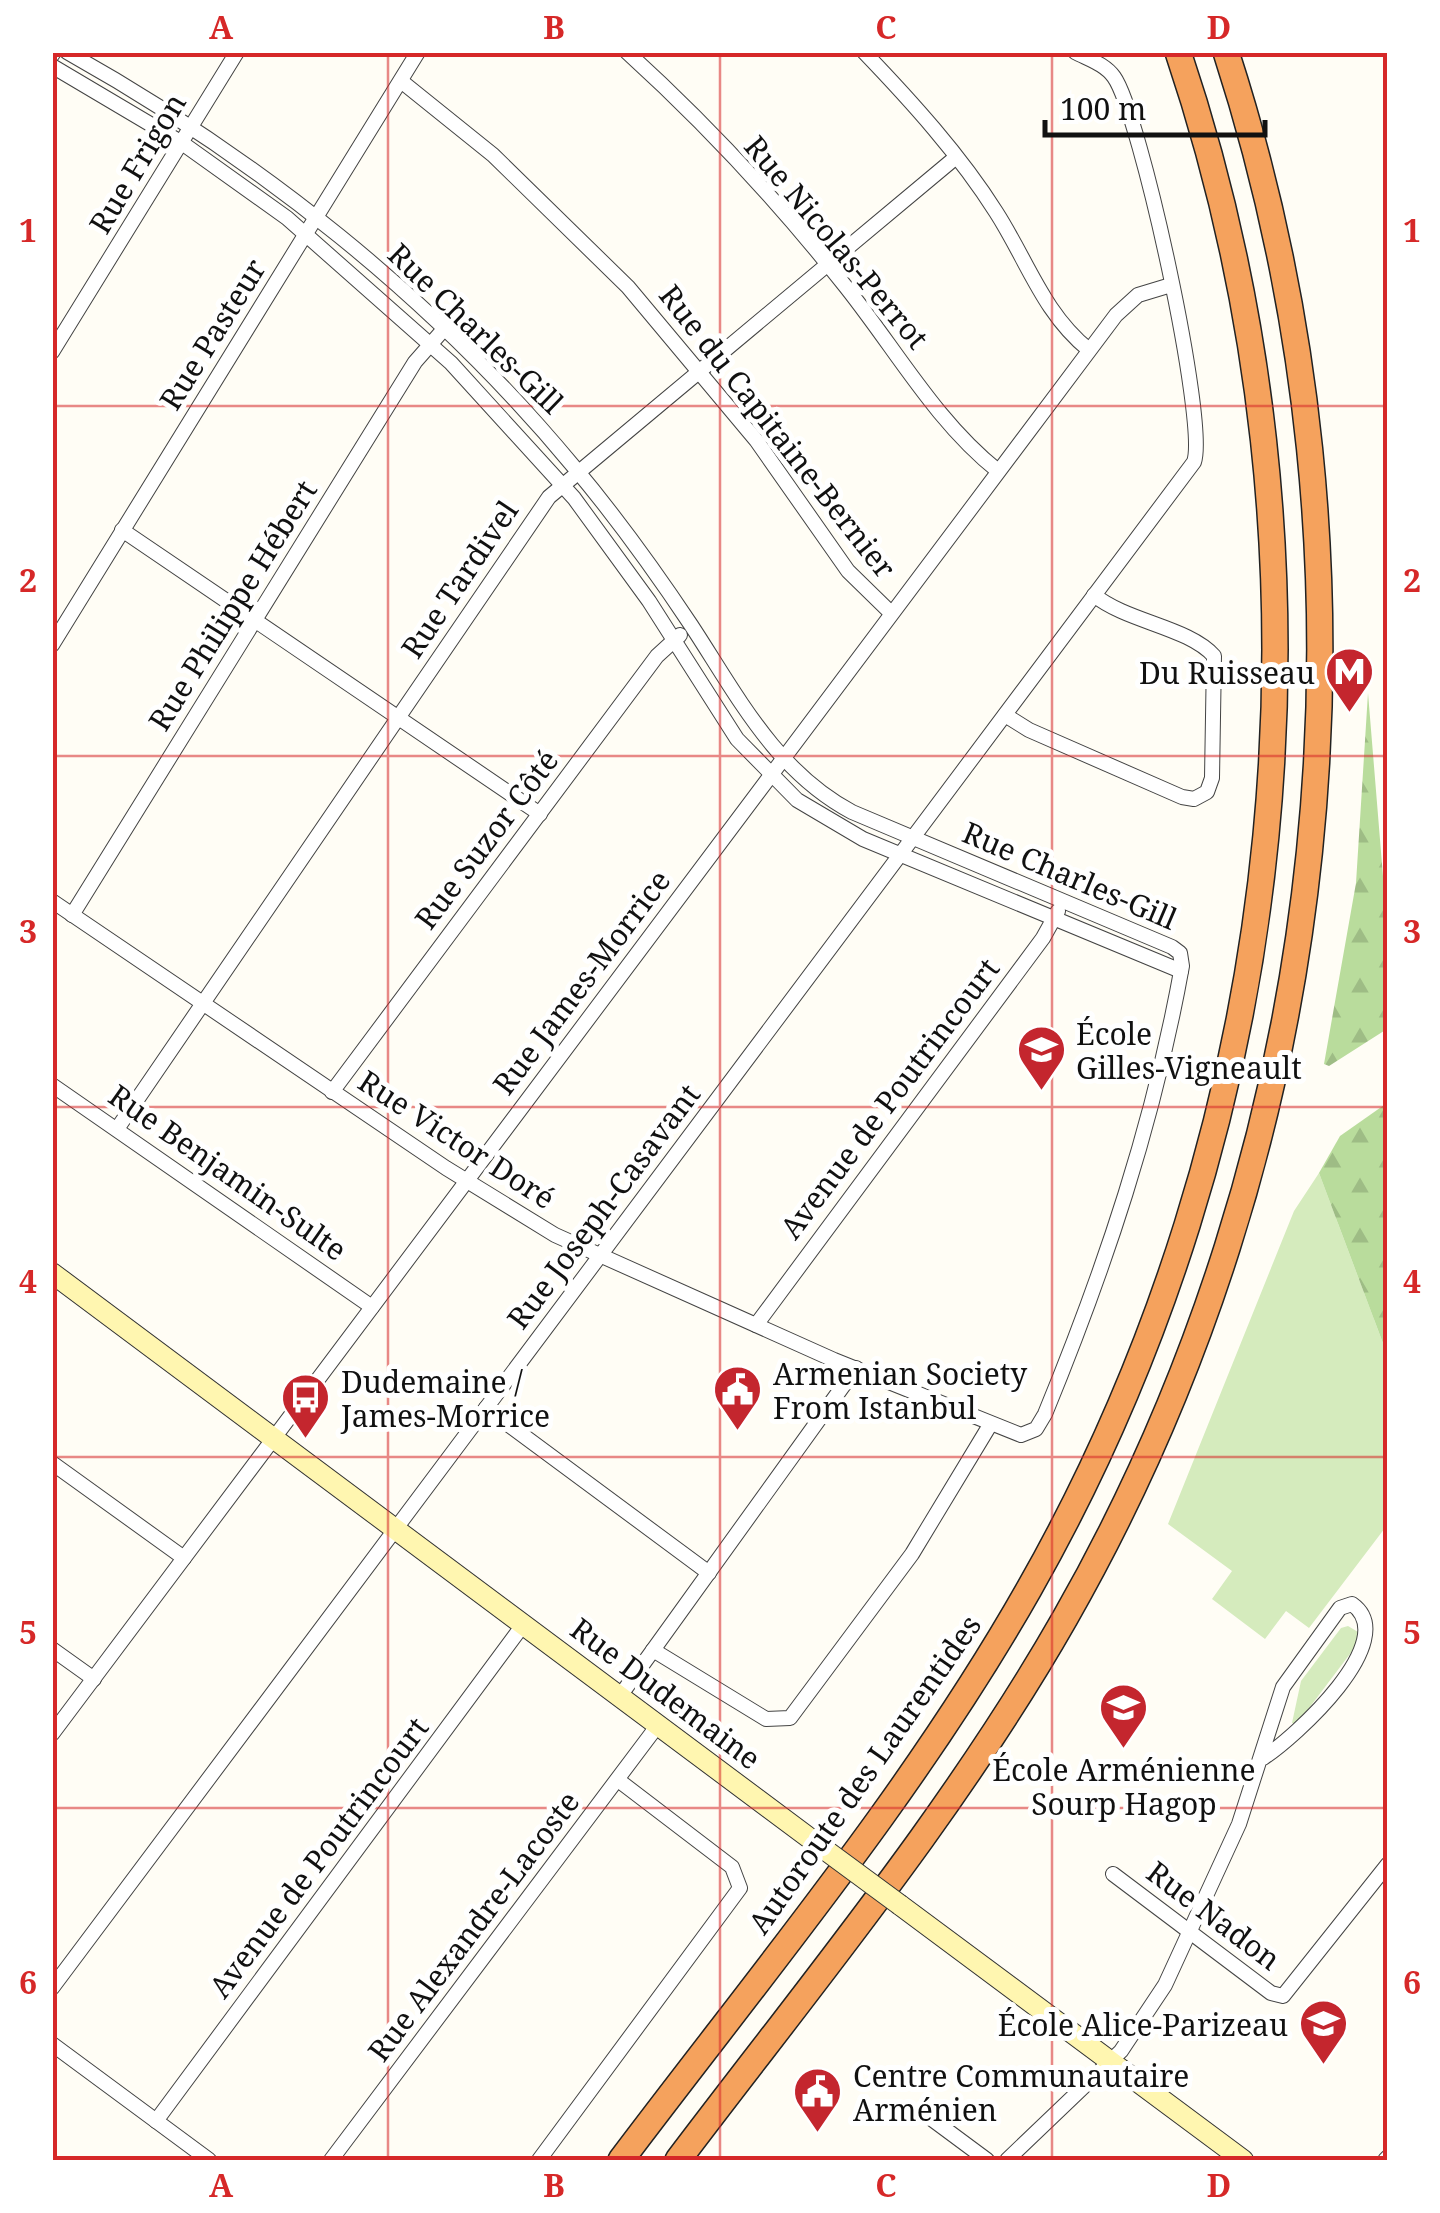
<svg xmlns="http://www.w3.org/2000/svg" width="1440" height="2213" font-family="'Noto Serif',serif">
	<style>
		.grass { fill: #d5ebbd }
		.forest { fill: url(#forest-firs) }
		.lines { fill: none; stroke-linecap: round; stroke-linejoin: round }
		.street-casing { stroke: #444; stroke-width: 16 }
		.secondary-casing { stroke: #333; stroke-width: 22 }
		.highway-casing { stroke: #222; stroke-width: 28 }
		.street { stroke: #fff; stroke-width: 14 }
		.secondary { stroke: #fff6b0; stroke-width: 20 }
		.highway { stroke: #f5a25d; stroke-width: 25 }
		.secondary-bridge-casing { stroke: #333; stroke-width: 22; stroke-linecap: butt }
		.secondary-bridge { stroke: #fff6b0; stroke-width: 20 }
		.grid { fill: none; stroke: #d62828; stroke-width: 2.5; stroke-opacity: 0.55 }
		.labels { text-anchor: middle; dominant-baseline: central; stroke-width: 10; stroke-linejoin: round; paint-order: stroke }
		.street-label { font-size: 30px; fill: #111; stroke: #fff }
		.poi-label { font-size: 30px; fill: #111; stroke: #fff; text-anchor: start }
		.neatline { fill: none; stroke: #d62828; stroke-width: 4 }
		.grid-label { font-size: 32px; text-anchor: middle; font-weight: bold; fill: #d62828 }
	</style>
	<defs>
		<pattern id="forest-firs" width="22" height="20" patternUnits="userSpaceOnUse" patternTransform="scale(2.5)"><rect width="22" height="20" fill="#b9dc9c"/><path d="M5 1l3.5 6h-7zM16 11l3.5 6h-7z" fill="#9ebc85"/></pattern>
	</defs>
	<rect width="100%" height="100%" fill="#fffdf5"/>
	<g class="grass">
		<polygon points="1319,1173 1387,1354 1388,1524 1309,1628 1286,1611 1265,1639 1212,1599 1232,1571 1168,1524 1294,1211"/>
		<polygon points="1348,1626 1358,1632 1359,1642 1297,1724 1292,1723 1301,1681 1341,1628"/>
	</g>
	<g class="forest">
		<polygon points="1368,693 1387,925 1387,1029 1329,1066 1324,1064 1356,883"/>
		<polygon points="1387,1103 1387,1354 1319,1173 1340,1136"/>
	</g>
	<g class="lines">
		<defs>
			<g id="street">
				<path d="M627 52C705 123 777 200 842 282 894 346 934 420 998 471"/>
				<path d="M864 52C911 101 960 155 996 212 1027 260 1043 313 1089 350"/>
				<polyline points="52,55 54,52"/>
				<polyline points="52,66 182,143 287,218 451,363 574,498 649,601 737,739 797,800 863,839 1181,971"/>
				<polyline points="401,81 493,155 628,287 756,440 848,571 891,613"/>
				<polyline points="52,352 237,52"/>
				<polyline points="122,530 540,814"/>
				<polyline points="52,645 418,52"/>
				<path d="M1005 715 1029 730 1182 797 1194 799 1207 792 1212 778 1214 656C1188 627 1127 622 1094 595"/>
				<path d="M52 901 446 1168 555 1235 834 1360 1021 1435 1036 1429 1045 1414C1105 1268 1154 1122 1182 966L1180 953 1172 947 852 812C775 771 737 695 691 625 655 571 616 517 574 467 434 298 258 159 67 52"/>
				<polyline points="72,915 415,362 444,329"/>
				<polyline points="52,1085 372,1307"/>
				<polyline points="332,1092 657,656 680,635"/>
				<polyline points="117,1129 549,497 955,158"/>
				<polyline points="756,1325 1043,938 1058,911"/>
				<polyline points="486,1408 709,1573"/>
				<polyline points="52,1463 184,1558"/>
				<polyline points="52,1649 94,1679"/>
				<polyline points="653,1650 766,1719 790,1718 912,1554 990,1425"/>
				<polyline points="620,1696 856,1368"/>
				<polyline points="52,1734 1116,315 1138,295 1171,285"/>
				<polyline points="1113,1874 1271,1993 1283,1996 1388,1864"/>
				<path d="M52 1988 1194 462C1208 423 1140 113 1114 77 1105 64 1088 59 1075 52"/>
				<polyline points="52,2044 209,2160"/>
				<polyline points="929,2117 987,2160"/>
				<polyline points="156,2121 523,1625"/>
				<polyline points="331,2160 658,1725"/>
				<polyline points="539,2160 740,1888 732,1867 618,1780"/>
				<path d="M1007 2160 1121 2051 1165 1985 1239 1824 1283 1687 1340 1608 1352 1604C1403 1640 1294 1738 1263 1758"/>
				<polyline points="1385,2160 1388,2157"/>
			</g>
			<g id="secondary">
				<polyline points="52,1273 824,1849"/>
				<polyline points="900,1905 1243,2160"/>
			</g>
			<g id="highway">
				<path d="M621 2160C761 1974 914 1792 1029 1589 1292 1127 1348 556 1178 52"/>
				<path d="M678 2160C811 1984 955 1811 1065 1618 1334 1147 1394 569 1226 52"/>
			</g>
		</defs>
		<use href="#street" class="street-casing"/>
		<use href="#secondary" class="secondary-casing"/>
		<use href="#highway" class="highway-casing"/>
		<use href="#street" class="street"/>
		<use href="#secondary" class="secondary"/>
		<use href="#highway" class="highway"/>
		<defs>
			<polyline id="secondary-bridge" points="824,1849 900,1905"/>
		</defs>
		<use href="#secondary-bridge" class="secondary-bridge-casing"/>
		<use href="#secondary-bridge" class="secondary-bridge"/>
	</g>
	<path class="grid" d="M388 52V2160M720 52V2160M1052 52V2160M52 406H1388M52 756H1388M52 1107H1388M52 1457H1388M52 1808H1388"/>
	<defs>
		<symbol id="metro-pin" viewBox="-11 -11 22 30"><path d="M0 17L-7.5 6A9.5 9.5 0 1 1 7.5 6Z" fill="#c4262e" stroke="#fff"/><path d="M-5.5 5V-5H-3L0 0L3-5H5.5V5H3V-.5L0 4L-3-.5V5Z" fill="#fff"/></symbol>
		<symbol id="school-pin" viewBox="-11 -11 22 30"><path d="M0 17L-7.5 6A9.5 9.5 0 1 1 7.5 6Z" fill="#c4262e" stroke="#fff"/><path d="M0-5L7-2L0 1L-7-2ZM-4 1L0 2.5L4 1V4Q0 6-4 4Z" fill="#fff"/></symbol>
		<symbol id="civic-pin" viewBox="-11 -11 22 30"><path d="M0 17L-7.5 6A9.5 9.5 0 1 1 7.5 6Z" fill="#c4262e" stroke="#fff"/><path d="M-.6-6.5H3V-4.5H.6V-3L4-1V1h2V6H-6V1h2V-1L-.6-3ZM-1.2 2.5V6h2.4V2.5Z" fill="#fff"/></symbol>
		<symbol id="bus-pin" viewBox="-11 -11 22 30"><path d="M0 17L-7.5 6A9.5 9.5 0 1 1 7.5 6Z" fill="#c4262e" stroke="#fff"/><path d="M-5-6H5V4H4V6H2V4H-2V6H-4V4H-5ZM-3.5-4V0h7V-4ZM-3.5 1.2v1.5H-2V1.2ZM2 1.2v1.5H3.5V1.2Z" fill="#fff"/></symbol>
	</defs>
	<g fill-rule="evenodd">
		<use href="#metro-pin" x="1322" y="644" width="55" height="75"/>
		<use href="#school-pin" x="1014" y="1022" width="55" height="75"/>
		<use href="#civic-pin" x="710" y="1362" width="55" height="75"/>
		<use href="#bus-pin" x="278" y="1370" width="55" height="75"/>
		<use href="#school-pin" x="1096" y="1680" width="55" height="75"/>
		<use href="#school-pin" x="1296" y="1996" width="55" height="75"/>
		<use href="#civic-pin" x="790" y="2064" width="55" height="75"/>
	</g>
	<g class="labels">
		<g class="street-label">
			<text transform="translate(137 163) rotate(-59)">Rue Frigon</text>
			<text transform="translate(837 242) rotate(50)">Rue Nicolas-Perrot</text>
			<text transform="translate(476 328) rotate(44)">Rue Charles-Gill</text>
			<text transform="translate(212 334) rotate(-58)">Rue Pasteur</text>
			<text transform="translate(778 431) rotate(52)">Rue du Capitaine-Bernier</text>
			<text transform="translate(459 579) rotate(-56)">Rue Tardivel</text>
			<text transform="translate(232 605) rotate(-58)">Rue Philippe Hébert</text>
			<text transform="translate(486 839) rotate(-53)">Rue Suzor Côté</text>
			<text transform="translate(1070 875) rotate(23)">Rue Charles-Gill</text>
			<text transform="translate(581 982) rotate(-53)">Rue James-Morrice</text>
			<text transform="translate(889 1098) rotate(-53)">Avenue de Poutrincourt</text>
			<text transform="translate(457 1139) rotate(33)">Rue Victor Doré</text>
			<text transform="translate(228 1172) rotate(35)">Rue Benjamin-Sulte</text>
			<text transform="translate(603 1206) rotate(-53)">Rue Joseph-Casavant</text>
			<text transform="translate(666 1693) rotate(37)">Rue Dudemaine</text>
			<text transform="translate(864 1774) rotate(-55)">Autoroute des Laurentides</text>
			<text transform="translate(318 1857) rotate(-53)">Avenue de Poutrincourt</text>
			<text transform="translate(1214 1915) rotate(37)">Rue Nadon</text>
			<text transform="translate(473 1926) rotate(-53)">Rue Alexandre-Lacoste</text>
		</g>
		<g class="poi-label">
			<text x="1315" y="672" text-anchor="end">Du Ruisseau</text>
			<text x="1076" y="1033">École<tspan x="1076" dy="34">Gilles-Vigneault</tspan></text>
			<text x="773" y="1373">Armenian Society<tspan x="773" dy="34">From Istanbul</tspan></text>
			<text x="341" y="1381">Dudemaine /<tspan x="341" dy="34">James-Morrice</tspan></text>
			<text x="1124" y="1769" text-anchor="middle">École Arménienne<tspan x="1124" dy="34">Sourp Hagop</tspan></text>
			<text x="1288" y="2024" text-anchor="end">École Alice-Parizeau</text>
			<text x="853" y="2075">Centre Communautaire<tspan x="853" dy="34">Arménien</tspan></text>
		</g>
	</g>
	<rect width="1440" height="2213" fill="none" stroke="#ffffff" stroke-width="110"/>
	<path d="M1045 120v15h220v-15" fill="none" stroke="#111111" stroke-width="5"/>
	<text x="1060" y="120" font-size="30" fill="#111111" stroke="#ffffff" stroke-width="8" paint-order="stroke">100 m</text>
	<rect x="55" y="55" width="1330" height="2103" class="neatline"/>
	<g class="grid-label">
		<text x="221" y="39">A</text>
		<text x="554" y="39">B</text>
		<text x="886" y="39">C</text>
		<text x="1219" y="39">D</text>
		<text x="28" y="242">1</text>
		<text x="1412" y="242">1</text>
		<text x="28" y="592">2</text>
		<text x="1412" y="592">2</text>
		<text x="28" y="943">3</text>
		<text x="1412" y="943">3</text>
		<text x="28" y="1293">4</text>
		<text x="1412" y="1293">4</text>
		<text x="28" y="1644">5</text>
		<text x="1412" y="1644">5</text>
		<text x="28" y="1994">6</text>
		<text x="1412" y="1994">6</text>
		<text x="221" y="2197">A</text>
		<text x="554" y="2197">B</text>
		<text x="886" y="2197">C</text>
		<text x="1219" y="2197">D</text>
	</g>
</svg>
